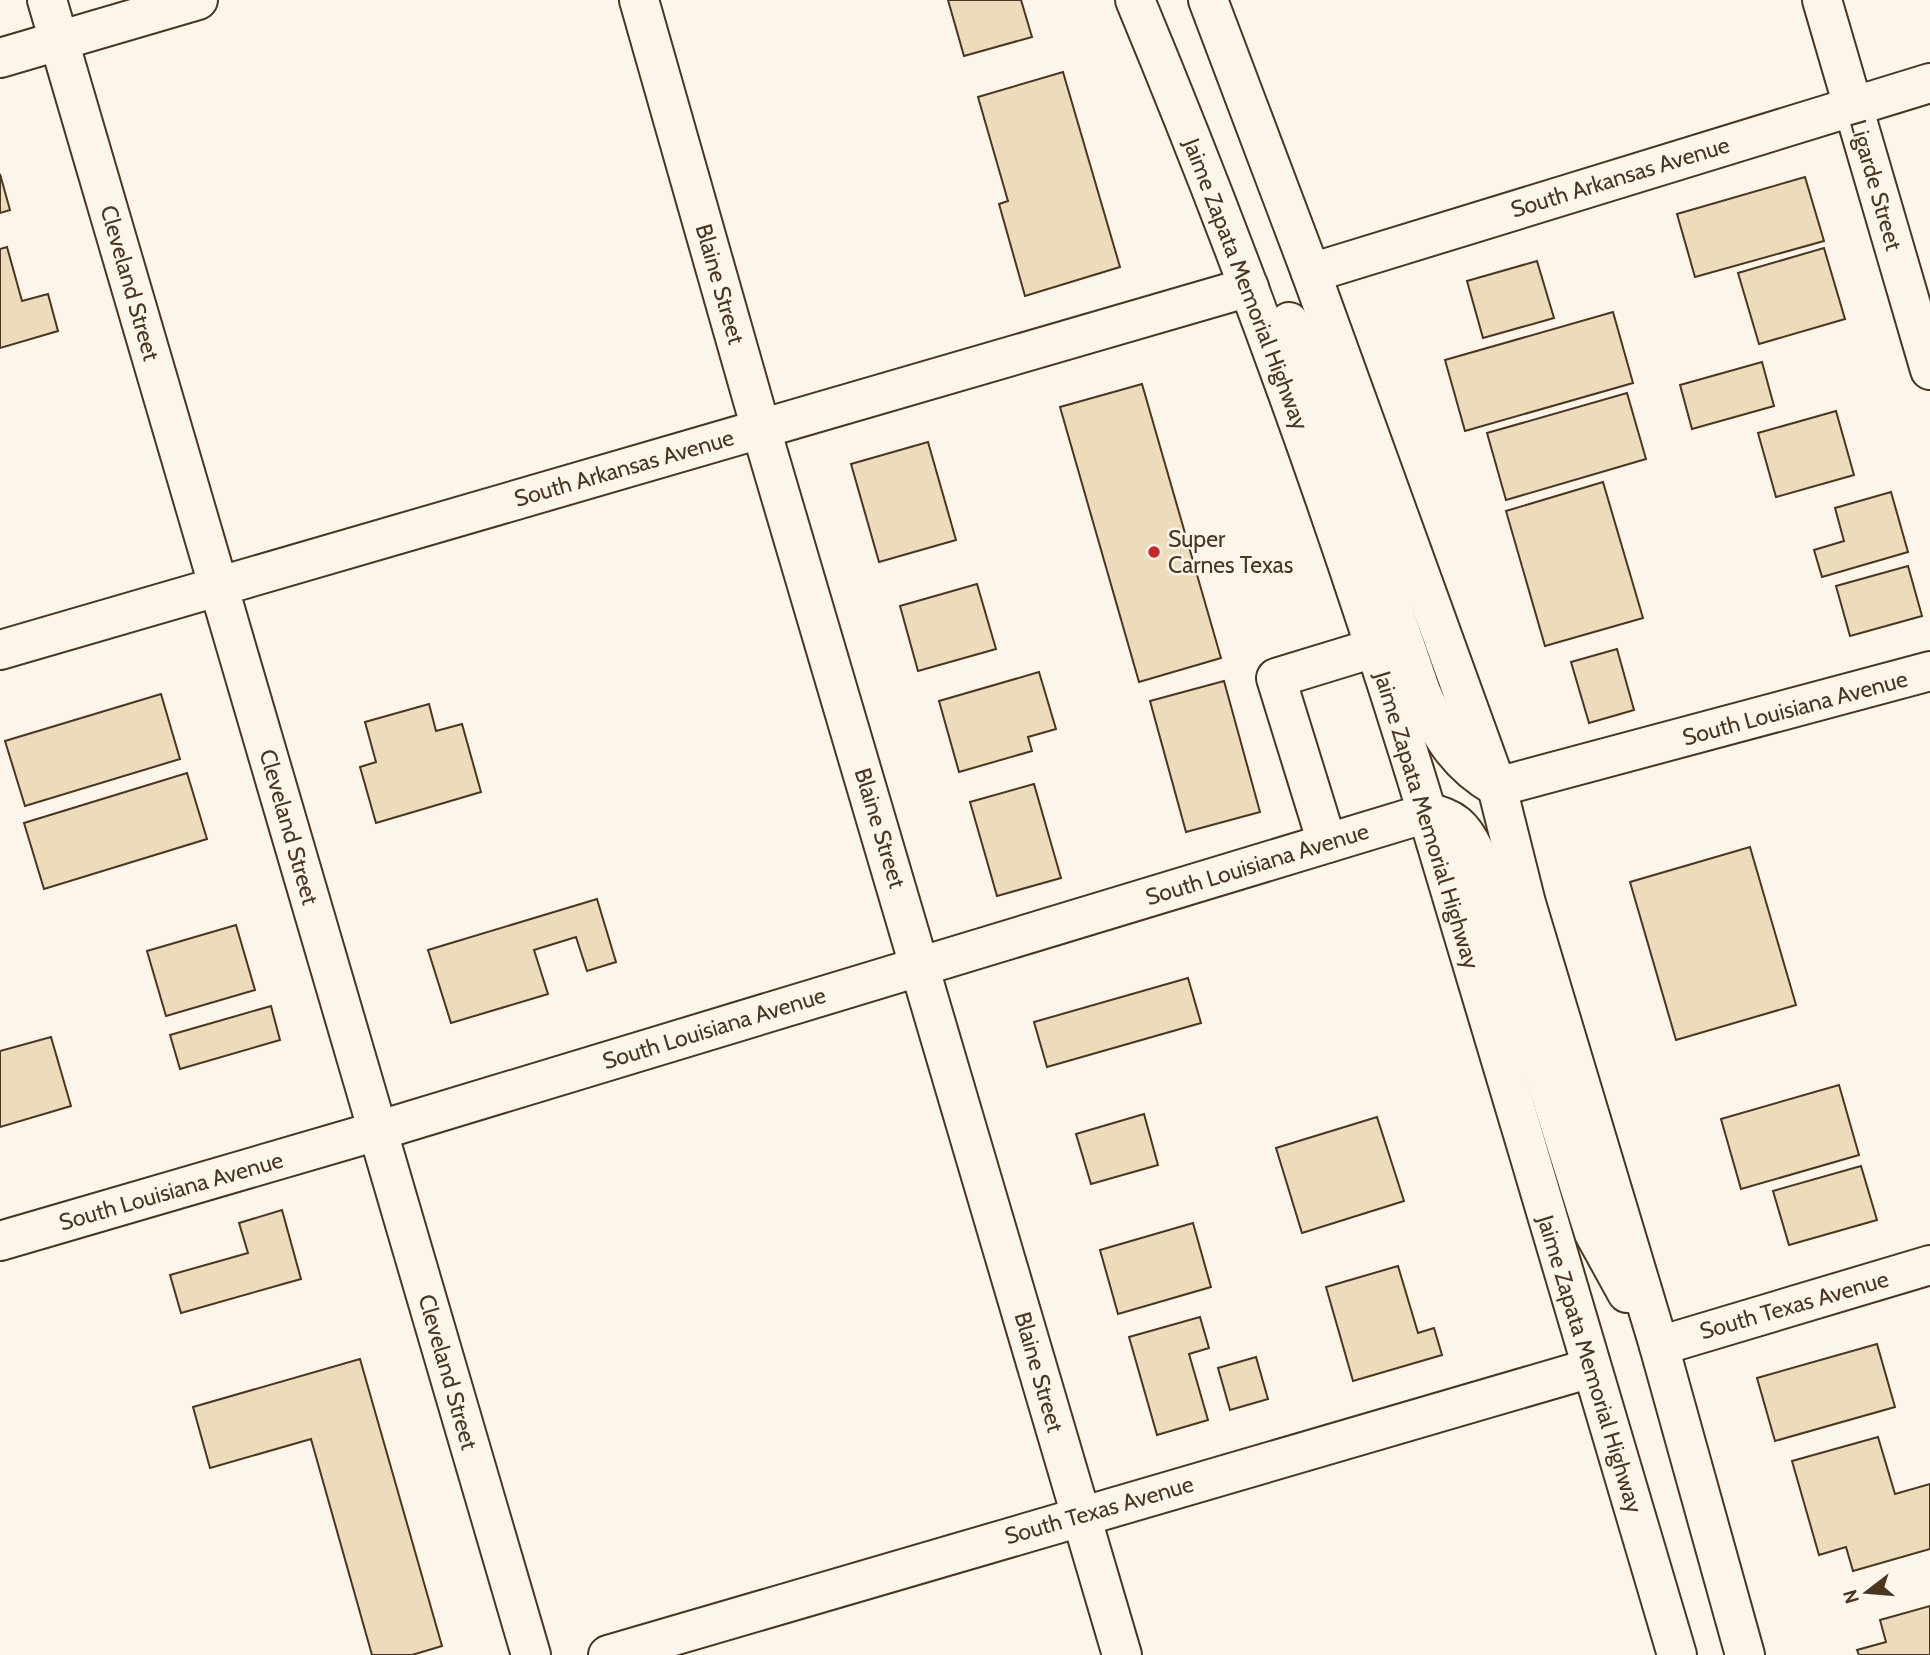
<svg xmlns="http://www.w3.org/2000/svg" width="1930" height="1655" font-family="Cabin,sans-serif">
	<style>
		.building { fill: #ecdcbc; stroke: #4a3520; stroke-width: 2 }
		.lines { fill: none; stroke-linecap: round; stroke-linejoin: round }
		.minor-casing { stroke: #4a3520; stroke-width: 42 }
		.major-casing { stroke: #4a3520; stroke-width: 42 }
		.minor { stroke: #fbf6e9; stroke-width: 38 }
		.major { stroke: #fbf6e9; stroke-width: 38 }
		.poi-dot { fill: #c62828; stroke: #fbf6e9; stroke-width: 2.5 }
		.labels { text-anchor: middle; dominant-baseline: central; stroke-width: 5; stroke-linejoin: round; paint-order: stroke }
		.street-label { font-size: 23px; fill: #4a3520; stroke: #fbf6e9 }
		.poi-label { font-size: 23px; fill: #4a3520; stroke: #fbf6e9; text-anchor: start }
	</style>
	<rect width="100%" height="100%" fill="#fbf6e9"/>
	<g class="building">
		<polygon points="948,0 1021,0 1032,37 964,56"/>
		<polygon points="1063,72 1120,267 1025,296 999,204 1008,201 978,97"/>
		<polygon points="0,174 10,210 0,213"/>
		<polygon points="1805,177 1824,241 1695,277 1677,214"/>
		<polygon points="7,247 22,301 48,294 58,331 0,348 0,249"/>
		<polygon points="1824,248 1845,319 1759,344 1738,273"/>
		<polygon points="1537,261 1554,318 1483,338 1467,281"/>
		<polygon points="1613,312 1633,383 1465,431 1445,360"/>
		<polygon points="1762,362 1774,406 1692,429 1680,385"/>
		<polygon points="1142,384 1221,658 1139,682 1060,407"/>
		<polygon points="1627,393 1646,459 1506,500 1487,433"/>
		<polygon points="1836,411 1854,475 1776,497 1758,433"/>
		<polygon points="928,442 956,540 879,562 851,464"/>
		<polygon points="1603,482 1643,618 1545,646 1506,511"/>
		<polygon points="1891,492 1908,552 1822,577 1814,550 1844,541 1835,508"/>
		<polygon points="1908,566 1922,616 1850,636 1836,586"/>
		<polygon points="977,584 996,649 918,671 900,606"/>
		<polygon points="1617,649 1634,710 1589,723 1571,662"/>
		<polygon points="1039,672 1056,729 1028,737 1032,751 959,772 939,701"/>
		<polygon points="1224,681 1260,812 1186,832 1150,701"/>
		<polygon points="161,694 180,759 25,806 5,741"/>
		<polygon points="429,704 436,731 462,724 481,792 376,823 360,767 376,762 365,722"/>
		<polygon points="187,773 207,839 44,889 24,823"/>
		<polygon points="1034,784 1061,878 997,896 970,802"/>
		<polygon points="1750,847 1796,1005 1676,1040 1630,882"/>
		<polygon points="597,899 616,962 587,971 576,937 534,950 548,994 451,1023 428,950"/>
		<polygon points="236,925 255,990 166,1016 147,951"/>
		<polygon points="1188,978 1201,1023 1047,1067 1034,1022"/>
		<polygon points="271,1006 280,1040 180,1069 170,1035"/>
		<polygon points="51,1037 71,1106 0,1127 0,1051"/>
		<polygon points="1839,1085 1859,1155 1741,1189 1721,1119"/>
		<polygon points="1144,1114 1158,1165 1091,1184 1076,1134"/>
		<polygon points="1377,1117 1404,1201 1302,1233 1276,1148"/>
		<polygon points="1861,1166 1877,1220 1789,1245 1773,1191"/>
		<polygon points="282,1210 301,1279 181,1313 170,1275 248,1253 239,1223"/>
		<polygon points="1193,1223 1211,1287 1118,1314 1100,1250"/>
		<polygon points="1398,1266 1418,1333 1434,1328 1442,1355 1353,1381 1326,1287"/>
		<polygon points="1200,1317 1209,1348 1189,1354 1208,1420 1157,1435 1129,1337"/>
		<polygon points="1877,1344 1895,1407 1775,1441 1757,1378"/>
		<polygon points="1256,1357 1268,1399 1230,1410 1218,1368"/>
		<polygon points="360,1359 442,1646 412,1655 372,1655 311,1439 210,1468 193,1407"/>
		<polygon points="1878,1437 1895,1494 1930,1484 1930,1549 1853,1571 1846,1547 1819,1555 1792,1461"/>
		<polygon points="1930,1606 1930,1655 1859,1655 1857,1650 1886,1642 1880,1620"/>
	</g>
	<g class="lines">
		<defs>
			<g id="minor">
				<polyline points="47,0 531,1655"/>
				<polyline points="639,0 761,429 1122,1655"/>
				<polyline points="1822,0 1930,370"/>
				<polyline points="0,58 198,0"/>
				<polyline points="1311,273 1930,83"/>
				<polyline points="0,650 1249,287"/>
				<polyline points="1497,787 1930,671"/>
				<polyline points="1327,843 1276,678 1374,648"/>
				<polyline points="0,1241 377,1131 1427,813"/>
				<polyline points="1659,1346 1930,1265"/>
				<polyline points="608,1655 1591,1368"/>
			</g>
			<g id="major">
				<path d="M1135 0C1246 267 1344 539 1428 816 1513 1095 1593 1376 1677 1655"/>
				<polyline points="1208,0 1311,273 1497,787 1526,903 1659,1346 1745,1655"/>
				<path d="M1289 322 1335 440 1421 692C1439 733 1457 765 1497 787"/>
				<path d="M1427 813C1453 817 1463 827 1474 850L1594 1233 1627 1293"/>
			</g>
		</defs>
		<use href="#minor" class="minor-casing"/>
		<use href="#major" class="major-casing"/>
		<use href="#minor" class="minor"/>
		<use href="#major" class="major"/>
	</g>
	<circle class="poi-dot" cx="1154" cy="552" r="7"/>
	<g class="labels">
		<g class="street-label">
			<text transform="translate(1620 177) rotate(-17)">South Arkansas Avenue</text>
			<text transform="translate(1876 185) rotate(74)">Ligarde Street</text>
			<text transform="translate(130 283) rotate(74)">Cleveland Street</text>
			<text transform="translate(720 284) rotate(74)">Blaine Street</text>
			<text transform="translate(1246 284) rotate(69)">Jaime Zapata Memorial Highway</text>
			<text transform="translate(624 468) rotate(-16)">South Arkansas Avenue</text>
			<text transform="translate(1795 708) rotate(-15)">South Louisiana Avenue</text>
			<text transform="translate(1427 820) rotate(73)">Jaime Zapata Memorial Highway</text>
			<text transform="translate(289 827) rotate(74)">Cleveland Street</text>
			<text transform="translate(880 828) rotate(73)">Blaine Street</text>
			<text transform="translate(1257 864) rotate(-17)">South Louisiana Avenue</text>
			<text transform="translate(714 1028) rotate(-17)">South Louisiana Avenue</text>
			<text transform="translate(171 1191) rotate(-16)">South Louisiana Avenue</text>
			<text transform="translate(1794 1305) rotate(-16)">South Texas Avenue</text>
			<text transform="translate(1590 1364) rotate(73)">Jaime Zapata Memorial Highway</text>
			<text transform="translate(448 1372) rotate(74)">Cleveland Street</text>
			<text transform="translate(1039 1372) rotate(74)">Blaine Street</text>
			<text transform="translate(1099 1510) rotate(-16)">South Texas Avenue</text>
		</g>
		<g class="poi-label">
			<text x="1168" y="539">Super<tspan x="1168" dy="26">Carnes Texas</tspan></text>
		</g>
	</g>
	<g transform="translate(1867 1592) rotate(254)" stroke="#fbf6e9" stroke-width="5" paint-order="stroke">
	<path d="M0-5L12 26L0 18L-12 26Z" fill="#4a3520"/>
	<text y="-10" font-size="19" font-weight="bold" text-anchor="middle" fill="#4a3520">N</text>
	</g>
</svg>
